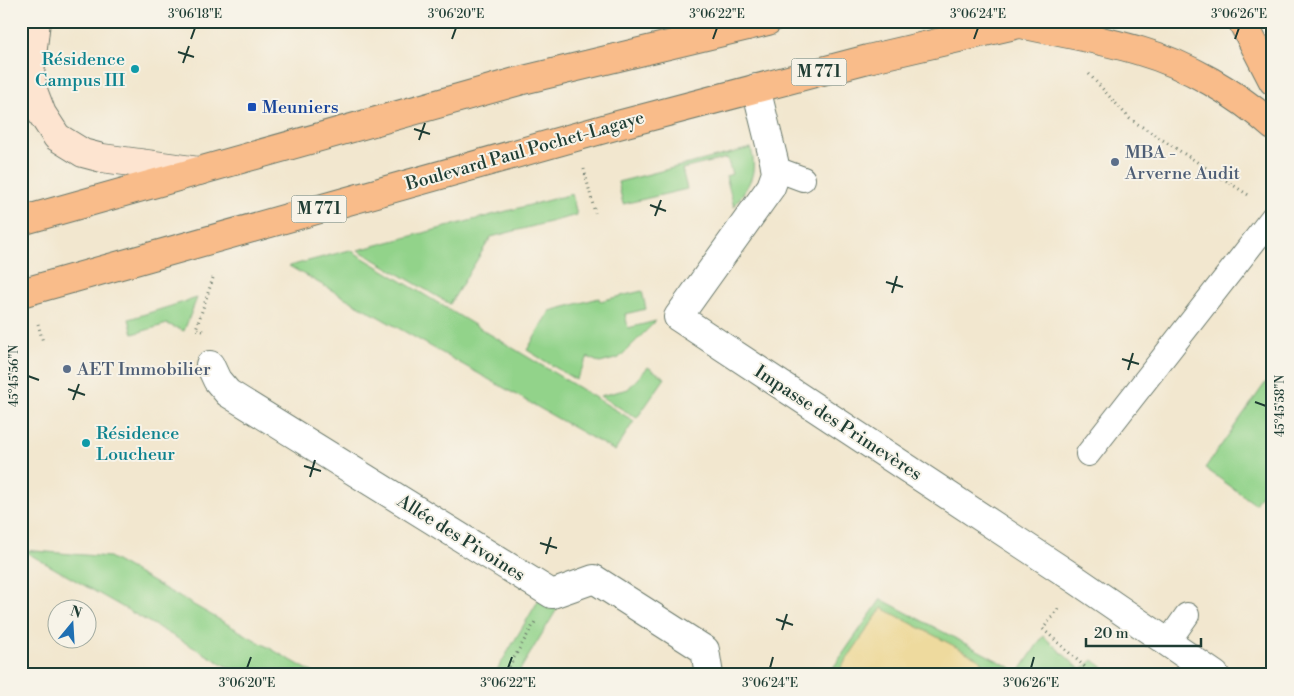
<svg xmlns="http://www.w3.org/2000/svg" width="1294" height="696" font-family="'Libre Bodoni',serif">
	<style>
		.green { fill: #92d38a; stroke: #58885f }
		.sand { fill: #eeda9e; stroke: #868c69 }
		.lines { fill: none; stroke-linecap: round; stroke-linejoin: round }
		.service-casing { stroke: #69786a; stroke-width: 26 }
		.minor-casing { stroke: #69786a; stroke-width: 30 }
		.secondary-casing { stroke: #69786a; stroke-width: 30 }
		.primary-casing { stroke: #69786a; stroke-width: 30 }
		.path { stroke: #69786a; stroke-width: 3; stroke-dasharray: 1 4; stroke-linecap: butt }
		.service { stroke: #fff; stroke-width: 24 }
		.minor { stroke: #fff; stroke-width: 28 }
		.secondary { stroke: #fde4d0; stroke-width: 28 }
		.primary { stroke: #f9bc8a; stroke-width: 28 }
		.ticks { fill: none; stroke: #1f3d34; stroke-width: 2 }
		.culture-dot { fill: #0f9aa8; stroke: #f7f3e8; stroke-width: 2 }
		.transit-dot { fill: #1a4fb4; stroke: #f7f3e8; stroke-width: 2 }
		.service-dot { fill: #5c6f8a; stroke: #f7f3e8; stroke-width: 2 }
		.labels { text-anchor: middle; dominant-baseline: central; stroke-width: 4; stroke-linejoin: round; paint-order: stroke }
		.shield { fill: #f7f3e8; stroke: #60746a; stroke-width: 1 }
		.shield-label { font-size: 16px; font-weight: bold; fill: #1f3d34 }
		.culture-label { font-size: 18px; fill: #0d838f; stroke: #f7f3e8; text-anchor: end }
		.transit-label { font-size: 18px; fill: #164399; stroke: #f7f3e8; text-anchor: start }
		.street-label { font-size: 18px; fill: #1f3d34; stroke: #f7f3e8 }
		.service-label { font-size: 18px; fill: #4e5e75; stroke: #f7f3e8; text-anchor: start }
		.neatline { fill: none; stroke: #1f3d34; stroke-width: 2 }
		.ticks-label { font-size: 12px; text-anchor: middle; fill: #1f3d34 }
	</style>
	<rect width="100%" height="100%" fill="#f7f3e8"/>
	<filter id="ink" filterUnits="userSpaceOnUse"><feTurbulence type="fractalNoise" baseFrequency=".02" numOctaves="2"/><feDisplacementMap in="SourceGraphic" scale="10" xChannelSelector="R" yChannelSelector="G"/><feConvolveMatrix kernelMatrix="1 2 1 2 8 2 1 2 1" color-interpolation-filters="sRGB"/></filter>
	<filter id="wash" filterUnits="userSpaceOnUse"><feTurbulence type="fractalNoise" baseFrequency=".0096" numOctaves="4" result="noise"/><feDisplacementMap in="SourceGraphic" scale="20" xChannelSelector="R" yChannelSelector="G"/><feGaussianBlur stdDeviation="1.12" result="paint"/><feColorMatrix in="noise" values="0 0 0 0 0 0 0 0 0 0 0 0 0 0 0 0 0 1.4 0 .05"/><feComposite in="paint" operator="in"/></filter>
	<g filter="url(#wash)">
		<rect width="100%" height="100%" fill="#f2e7cf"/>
		<g class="green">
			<path d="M751 148C758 177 749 183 734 207L726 176 732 174 727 158 682 169 687 189 623 204 618 182Z"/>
			<polygon points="572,194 577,215 491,237 450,304 358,250"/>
			<polygon points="350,250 634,421 615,451 289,266"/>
			<polygon points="642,291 646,309 625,314 628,328 656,321 619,358 600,363 588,357 576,380 527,350 550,311 599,298 600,301"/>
			<polygon points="197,298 184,331 167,324 133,334 129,319"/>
			<polygon points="648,367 665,378 637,418 600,396 628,389"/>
			<polygon points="1266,382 1273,395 1273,478 1255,504 1205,468"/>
			<polygon points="22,550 109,557 317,675 242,675"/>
			<polygon points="541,596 559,606 517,675 494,675"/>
			<polygon points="881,599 1019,672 1043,636 1081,670 1093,660 1113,675 828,675"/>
		</g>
		<polygon class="sand" points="882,608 981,660 982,675 836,675"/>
	</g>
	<g filter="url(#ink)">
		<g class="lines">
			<defs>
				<g id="service">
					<polyline points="776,169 803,179"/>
					<polyline points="1088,454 1273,217"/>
					<polyline points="1168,642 1187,615"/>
				</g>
				<g id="minor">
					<polyline points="756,88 774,161 776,173 771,187 678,317 1078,581 1215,675"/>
					<polyline points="210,365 217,380 228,393 552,594 594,579 705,650 709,675"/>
				</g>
				<polyline id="secondary" points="36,21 30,74 34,93 42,114 57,137 83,153 102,158 199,171"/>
				<g id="primary">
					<polyline points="1242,21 1273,81"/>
					<path d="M1021 24C1060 33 1101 39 1140 51 1188 65 1236 93 1273 126"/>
					<polyline points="21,221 519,81 768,21"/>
					<polyline points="21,293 618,125 868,59 1032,21"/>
				</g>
			</defs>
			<use href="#service" class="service-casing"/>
			<use href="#minor" class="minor-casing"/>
			<use href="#secondary" class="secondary-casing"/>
			<use href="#primary" class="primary-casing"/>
			<g class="path">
				<polyline points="1089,74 1130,119 1250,196"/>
				<polyline points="584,169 595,213"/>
				<polyline points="38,324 43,342"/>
				<polyline points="203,331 196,329 214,275"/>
				<polyline points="1058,609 1043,629 1085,667 1087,675"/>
				<polyline points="504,675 535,622"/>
			</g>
			<use href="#service" class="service"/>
			<use href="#minor" class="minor"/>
			<use href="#secondary" class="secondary"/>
			<use href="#primary" class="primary"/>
		</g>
	</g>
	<path class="ticks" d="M191 39 195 28M452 39 456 28M713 39 717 28M974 39 978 28M1235 39 1239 28M178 52 194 57M183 63 189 46M414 129 430 134M419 140 425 123M650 205 666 211M655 216 661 200M886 282 903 287M892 293 897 276M1122 359 1139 364M1128 370 1133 353M28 376 39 380M68 389 85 395M73 400 79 384M1255 402 1266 406M304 466 321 471M310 477 315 460M540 543 557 548M546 554 551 537M776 619 793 625M782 630 787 614M247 668 251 657M508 668 512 657M770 668 773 657M1031 668 1034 657"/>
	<g class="culture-dot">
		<circle cx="135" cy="69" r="5"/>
		<circle cx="86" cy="443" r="5"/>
	</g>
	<rect class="transit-dot" x="247" y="102" width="10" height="10" rx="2.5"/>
	<g class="service-dot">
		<circle cx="1115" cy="162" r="5"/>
		<circle cx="67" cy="369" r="5"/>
	</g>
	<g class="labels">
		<g class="shield">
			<rect x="791.5" y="58.5" width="55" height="27" rx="4"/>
			<rect x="291.5" y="195.5" width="55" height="27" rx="4"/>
		</g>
		<g class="shield-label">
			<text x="819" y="72">M 771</text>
			<text x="319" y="209">M 771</text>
		</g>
		<g class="culture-label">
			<text x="125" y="59">Résidence<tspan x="125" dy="21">Campus III</tspan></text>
			<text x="96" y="433" text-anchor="start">Résidence<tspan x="96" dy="21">Loucheur</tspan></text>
		</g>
		<g class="transit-label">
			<text x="262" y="107">Meuniers</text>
		</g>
		<g class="street-label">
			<text transform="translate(525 151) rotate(-16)">Boulevard Paul Pochet-Lagaye</text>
			<text transform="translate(838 423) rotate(33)">Impasse des Primevères</text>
			<text transform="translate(461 538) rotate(32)">Allée des Pivoines</text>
		</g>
		<g class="service-label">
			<text x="1125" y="152">MBA -<tspan x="1125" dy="21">Arverne Audit</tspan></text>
			<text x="77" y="369">AET Immobilier</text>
		</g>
	</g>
	<rect width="1294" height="696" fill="none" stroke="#f7f3e8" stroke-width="55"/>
	<g transform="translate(72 624) rotate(18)"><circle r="24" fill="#f7f3e8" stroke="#a1aaa0"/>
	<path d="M0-4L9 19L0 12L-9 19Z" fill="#1f6fb2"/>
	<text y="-8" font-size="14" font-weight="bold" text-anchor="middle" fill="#1f3d34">N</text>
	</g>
	<path d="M1086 638v8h115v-8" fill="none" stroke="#1f3d34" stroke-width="2.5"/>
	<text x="1094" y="638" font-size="15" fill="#1f3d34" stroke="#f7f3e8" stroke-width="4" paint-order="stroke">20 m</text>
	<rect x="28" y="28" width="1238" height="640" class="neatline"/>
	<g class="ticks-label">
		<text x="195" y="18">3°06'18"E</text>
		<text x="456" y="18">3°06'20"E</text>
		<text x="717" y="18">3°06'22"E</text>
		<text x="978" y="18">3°06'24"E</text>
		<text x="1239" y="18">3°06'26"E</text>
		<text transform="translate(14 376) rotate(-90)" y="4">45°45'56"N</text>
		<text transform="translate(1280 406) rotate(-90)" y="4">45°45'58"N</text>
		<text x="247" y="687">3°06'20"E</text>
		<text x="508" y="687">3°06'22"E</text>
		<text x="770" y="687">3°06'24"E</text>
		<text x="1031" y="687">3°06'26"E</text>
	</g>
</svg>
